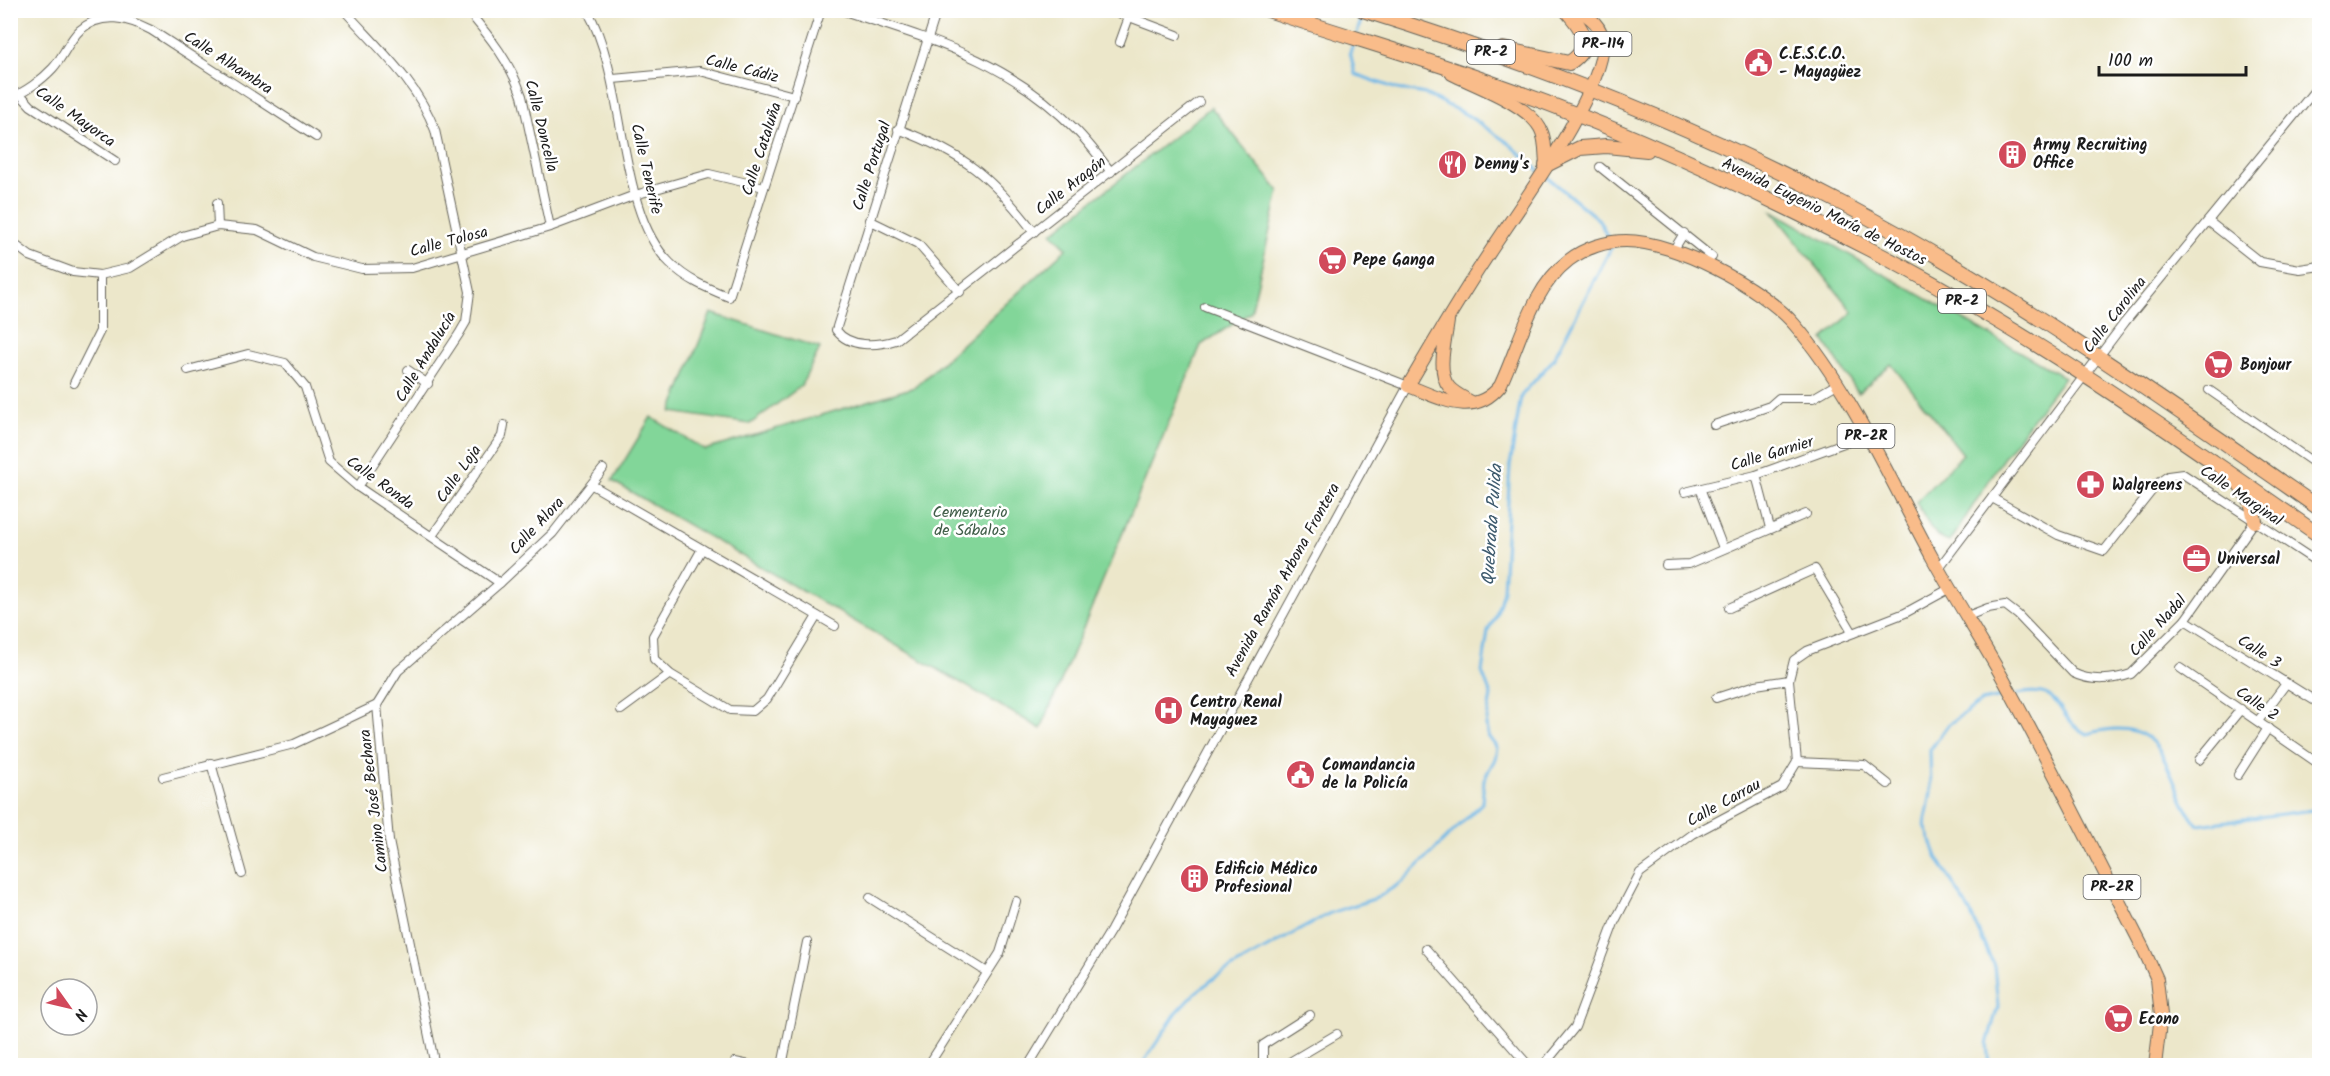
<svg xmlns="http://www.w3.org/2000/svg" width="2330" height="1076" font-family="Kalam,sans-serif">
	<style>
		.green { fill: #82d699; stroke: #4f795a; stroke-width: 1.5 }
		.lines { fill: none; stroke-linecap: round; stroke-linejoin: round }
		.stream { stroke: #6fb8e7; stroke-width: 3 }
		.street-casing { stroke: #656359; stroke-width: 10 }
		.primary-casing { stroke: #656359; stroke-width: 14 }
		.highway-casing { stroke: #656359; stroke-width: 16 }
		.street { stroke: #fff; stroke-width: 8 }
		.primary { stroke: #f9bc8a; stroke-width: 12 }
		.highway { stroke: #f9bc8a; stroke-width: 14 }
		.labels { text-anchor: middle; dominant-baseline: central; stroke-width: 5; stroke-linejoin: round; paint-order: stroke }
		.shield { fill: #fff; stroke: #606060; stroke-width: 1.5 }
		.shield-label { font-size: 15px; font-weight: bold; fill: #1c1c1c }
		.poi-label { font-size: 16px; font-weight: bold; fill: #1c1c1c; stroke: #fff; text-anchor: start }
		.street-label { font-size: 16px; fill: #1c1c1c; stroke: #fff }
		.park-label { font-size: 16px; fill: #405d48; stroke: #fff }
		.water-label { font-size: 18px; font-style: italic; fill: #3d5a6d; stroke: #fff }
	</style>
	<rect width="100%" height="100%" fill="#fff"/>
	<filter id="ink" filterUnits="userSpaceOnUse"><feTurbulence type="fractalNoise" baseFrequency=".0167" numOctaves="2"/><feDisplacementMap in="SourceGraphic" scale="12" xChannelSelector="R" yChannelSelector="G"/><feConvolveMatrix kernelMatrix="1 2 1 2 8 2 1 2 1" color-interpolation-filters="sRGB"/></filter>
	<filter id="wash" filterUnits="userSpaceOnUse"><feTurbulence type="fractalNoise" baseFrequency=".008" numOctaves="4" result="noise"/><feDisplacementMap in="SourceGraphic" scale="24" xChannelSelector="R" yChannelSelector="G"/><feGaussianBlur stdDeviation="1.35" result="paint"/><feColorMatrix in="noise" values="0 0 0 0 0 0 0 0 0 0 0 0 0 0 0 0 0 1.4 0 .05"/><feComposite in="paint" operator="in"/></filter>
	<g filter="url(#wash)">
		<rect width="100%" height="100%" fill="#ece7ca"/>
		<g class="green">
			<polygon points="1211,107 1279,191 1251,312 1201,345 1041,729 612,481 651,417 705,450 915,387 1067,248 1052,233"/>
			<path d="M1771 210 2064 377 2002 460 1950 542C1933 539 1924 516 1916 502L1963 454 1891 364 1858 393 1823 339 1853 312Z"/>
			<polygon points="711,313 820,348 801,386 750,424 671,412"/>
		</g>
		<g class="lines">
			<g class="stream">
				<polyline points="1357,33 1363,14"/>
				<polyline points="1354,42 1350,52 1355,74 1397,89 1425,94 1467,115 1510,144 1540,172"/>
				<polyline points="1546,176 1599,220 1609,240"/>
				<path d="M2017 694C2068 684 2052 718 2087 734 2174 709 2160 780 2198 825L2320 809"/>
				<polyline points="1141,1066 1177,1012 1195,993 1217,976 1330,913 1377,898 1402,882 1482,803 1484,779 1495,759 1497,748 1488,736 1486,726 1491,695 1482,672 1488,631 1496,616 1503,591 1510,466 1521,396 1553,360 1612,246"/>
				<polyline points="1989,1066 1987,1044 1998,1006 1994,966 1970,912 1937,857 1925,825 1931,792 1930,750 1949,724 1982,701 2007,696"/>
			</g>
		</g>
	</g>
	<g filter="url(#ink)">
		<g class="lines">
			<defs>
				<g id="street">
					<path d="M344 10C378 48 417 82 435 130L470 292 466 322 459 334 358 487"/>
					<path d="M467 10C491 38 510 62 522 96L550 227"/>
					<path d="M587 10C628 81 616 211 670 263 687 280 707 288 729 297L821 10"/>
					<path d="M841 10C931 40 1007 59 1076 130 1089 143 1100 158 1111 172"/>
					<path d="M937 10 836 330C849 348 877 346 896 340L1199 102"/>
					<polyline points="1111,10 1177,35"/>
					<polyline points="1120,42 1129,17"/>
					<polyline points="613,79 700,71 794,96"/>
					<polyline points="20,94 31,106 115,161"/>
					<path d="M10 98C25 92 42 80 53 68 63 57 69 40 80 30 102 11 128 18 151 30L316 137"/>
					<path d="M898 129C964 154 991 176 1034 232"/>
					<polyline points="1600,167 1712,257"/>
					<polyline points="217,203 218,226"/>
					<polyline points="869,220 918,244 960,292"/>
					<polyline points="2208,221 2260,262 2300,269 2320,266"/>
					<polyline points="10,241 30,256 73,272 100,275 130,268 182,236 218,226 257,230 313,257 362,269 412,268 550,227 635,195 709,174 764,187"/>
					<polyline points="1673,251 1684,233"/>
					<polyline points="188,370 248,354 285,363 305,387 329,462 358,487 500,583"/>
					<polyline points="408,370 428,384"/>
					<polyline points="74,383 100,331 100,275"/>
					<polyline points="2209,390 2320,467"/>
					<polyline points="1714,425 1770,406 1779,398 1813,398 1837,384"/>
					<polyline points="1756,475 1770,528"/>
					<polyline points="592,485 835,626"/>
					<polyline points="1700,488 1723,548"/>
					<polyline points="1685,492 1756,475 1866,435"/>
					<polyline points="1992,498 2058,535 2104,551 2158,483 2168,476 2183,474 2320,564"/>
					<polyline points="432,536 502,436 504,425"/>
					<polyline points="702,549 653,636 654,659 670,674 730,710 753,711 767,699 817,616"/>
					<polyline points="1666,565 1689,564 1806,514"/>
					<polyline points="1938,569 2125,322 2320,84"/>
					<polyline points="1729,608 1815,569 1853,633"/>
					<path d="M1965 617 1988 608 2005 605 2018 615 2073 673C2090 682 2114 680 2131 674L2185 620 2255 521"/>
					<polyline points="2185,620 2320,704"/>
					<polyline points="2180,668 2319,764"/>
					<polyline points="1716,698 1756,685 1789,680"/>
					<polyline points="621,710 670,674"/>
					<polyline points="2258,721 2285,685"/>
					<polyline points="2199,760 2241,709"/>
					<polyline points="1797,762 1864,765 1888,784"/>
					<polyline points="211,763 242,874"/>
					<polyline points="2238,775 2268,728"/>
					<polyline points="163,777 294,744 377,705"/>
					<polyline points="870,898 987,972"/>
					<polyline points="1426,949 1529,1066"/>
					<polyline points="735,1062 754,1066"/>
					<polyline points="435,1066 389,841 377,705 398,671 500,583 553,533 603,469"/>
					<polyline points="782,1066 807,942"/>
					<polyline points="928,1066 1000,953 1016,901"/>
					<polyline points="1028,1066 1111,930 1408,386 1205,307"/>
					<polyline points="1263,1066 1263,1045 1310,1015"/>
					<polyline points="1283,1066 1337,1034"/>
					<polyline points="1543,1066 1575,1027 1614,923 1640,873 1693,834 1782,787 1797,762 1789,680 1794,660 1807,651 1905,613 1949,589"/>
				</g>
				<g id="primary">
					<path d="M1576 10C1590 16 1603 27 1603 43 1603 95 1516 211 1486 258 1458 300 1433 343 1408 386 1441 398 1473 419 1500 386 1520 344 1531 289 1569 260 1585 248 1606 241 1626 241 1674 241 1763 288 1794 324 1850 388 1892 484 1933 559 1955 599 1979 636 2001 675 2051 765 2096 857 2143 948L2157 979 2161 1015 2155 1066"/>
					<path d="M1452 74C1476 86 1527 104 1540 128 1546 138 1545 153 1546 165"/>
					<path d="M1448 321C1446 339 1436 372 1449 387 1455 394 1465 398 1473 403"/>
				</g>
				<g id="highway">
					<path d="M1268 10C1345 36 1424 58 1500 86 1626 130 1750 188 1869 249 2027 330 2174 434 2320 536"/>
					<path d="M1363 10C1527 61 1690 124 1843 204 2010 291 2165 401 2320 509"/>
					<path d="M1503 49 1569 63C1595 46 1583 29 1566 10"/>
					<polyline points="1546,165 1580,148 1606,146 1647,150"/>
					<polyline points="2239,483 2251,501 2255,521"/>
				</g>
			</defs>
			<use href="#street" class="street-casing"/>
			<use href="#primary" class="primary-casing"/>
			<use href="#highway" class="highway-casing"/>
			<use href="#street" class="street"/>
			<use href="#primary" class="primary"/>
			<use href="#highway" class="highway"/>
		</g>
	</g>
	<defs>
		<symbol id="civic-disc" viewBox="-11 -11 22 22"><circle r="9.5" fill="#d1495b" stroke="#fff"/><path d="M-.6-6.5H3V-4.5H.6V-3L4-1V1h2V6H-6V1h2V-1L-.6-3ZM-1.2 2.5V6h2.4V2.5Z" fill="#fff"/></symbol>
		<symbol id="building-disc" viewBox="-11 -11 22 22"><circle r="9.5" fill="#d1495b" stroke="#fff"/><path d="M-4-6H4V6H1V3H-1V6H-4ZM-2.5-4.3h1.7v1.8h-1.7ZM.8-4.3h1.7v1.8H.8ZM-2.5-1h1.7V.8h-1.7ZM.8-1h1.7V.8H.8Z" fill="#fff"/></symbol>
		<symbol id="restaurant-disc" viewBox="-11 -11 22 22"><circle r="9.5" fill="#d1495b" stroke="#fff"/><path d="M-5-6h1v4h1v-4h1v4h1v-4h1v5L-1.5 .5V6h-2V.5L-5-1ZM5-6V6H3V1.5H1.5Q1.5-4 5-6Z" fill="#fff"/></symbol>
		<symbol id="supermarket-disc" viewBox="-11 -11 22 22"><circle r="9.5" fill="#d1495b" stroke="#fff"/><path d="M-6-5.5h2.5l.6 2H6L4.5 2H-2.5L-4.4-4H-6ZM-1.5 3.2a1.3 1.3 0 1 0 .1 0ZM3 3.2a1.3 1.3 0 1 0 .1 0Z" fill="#fff"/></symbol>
		<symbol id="pharmacy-disc" viewBox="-11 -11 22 22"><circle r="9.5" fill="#d1495b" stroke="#fff"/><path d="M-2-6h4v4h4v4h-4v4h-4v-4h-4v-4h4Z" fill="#fff"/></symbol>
		<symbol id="office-disc" viewBox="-11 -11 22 22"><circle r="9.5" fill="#d1495b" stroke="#fff"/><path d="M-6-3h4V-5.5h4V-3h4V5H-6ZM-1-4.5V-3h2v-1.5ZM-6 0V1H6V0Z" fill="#fff"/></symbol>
		<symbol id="hospital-disc" viewBox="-11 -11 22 22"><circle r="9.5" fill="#d1495b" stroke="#fff"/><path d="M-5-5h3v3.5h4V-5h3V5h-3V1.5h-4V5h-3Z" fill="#fff"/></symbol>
	</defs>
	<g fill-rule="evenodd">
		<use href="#civic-disc" x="1742" y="46" width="33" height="33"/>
		<use href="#building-disc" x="1996" y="138" width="33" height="33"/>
		<use href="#restaurant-disc" x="1436" y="148" width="33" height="33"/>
		<use href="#supermarket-disc" x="1316" y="244" width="33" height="33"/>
		<use href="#supermarket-disc" x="2202" y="348" width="33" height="33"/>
		<use href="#pharmacy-disc" x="2074" y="468" width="33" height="33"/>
		<use href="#office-disc" x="2180" y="542" width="33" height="33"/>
		<use href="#hospital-disc" x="1152" y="694" width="33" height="33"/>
		<use href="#civic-disc" x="1284" y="758" width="33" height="33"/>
		<use href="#building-disc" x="1178" y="862" width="33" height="33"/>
		<use href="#supermarket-disc" x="2102" y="1002" width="33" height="33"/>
	</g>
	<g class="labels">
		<g class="shield">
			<rect x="1574.5" y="32" width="57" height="24" rx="4.5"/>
			<rect x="1467" y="40" width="48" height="24" rx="4.5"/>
			<rect x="1938" y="289" width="48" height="24" rx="4.5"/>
			<rect x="1837.5" y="424" width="57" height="24" rx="4.5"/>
			<rect x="2083.5" y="875" width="57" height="24" rx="4.5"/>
		</g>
		<g class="shield-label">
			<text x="1603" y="44">PR-114</text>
			<text x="1491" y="52">PR-2</text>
			<text x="1962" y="301">PR-2</text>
			<text x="1866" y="436">PR-2R</text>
			<text x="2112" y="887">PR-2R</text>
		</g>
		<g class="poi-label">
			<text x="1779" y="54">C.E.S.C.O.<tspan x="1779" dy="18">- Mayagüez</tspan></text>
			<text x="2033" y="145">Army Recruiting<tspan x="2033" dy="18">Office</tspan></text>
			<text x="1474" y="164">Denny's</text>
			<text x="1353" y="260">Pepe Ganga</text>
			<text x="2240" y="365">Bonjour</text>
			<text x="2112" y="485">Walgreens</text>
			<text x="2217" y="559">Universal</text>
			<text x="1190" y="702">Centro Renal<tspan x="1190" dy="18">Mayaguez</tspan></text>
			<text x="1322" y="765">Comandancia<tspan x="1322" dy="18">de la Policía</tspan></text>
			<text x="1215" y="869">Edificio Médico<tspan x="1215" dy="18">Profesional</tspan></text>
			<text x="2139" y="1019">Econo</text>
		</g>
		<g class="street-label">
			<text transform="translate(228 63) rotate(33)">Calle Alhambra</text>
			<text transform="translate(742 69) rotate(14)">Calle Cádiz</text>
			<text transform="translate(75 117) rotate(35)">Calle Mayorca</text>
			<text transform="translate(541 126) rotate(76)">Calle Doncella</text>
			<text transform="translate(762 149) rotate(-72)">Calle Cataluña</text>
			<text transform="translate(872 166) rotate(-72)">Calle Portugal</text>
			<text transform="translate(646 169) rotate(77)">Calle Tenerife</text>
			<text transform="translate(1071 186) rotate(-38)">Calle Aragón</text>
			<text transform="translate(1824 212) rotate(26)">Avenida Eugenio María de Hostos</text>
			<text transform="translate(449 242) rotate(-15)">Calle Tolosa</text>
			<text transform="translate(2115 315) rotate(-52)">Calle Carolina</text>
			<text transform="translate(426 357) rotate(-59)">Calle Andalucía</text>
			<text transform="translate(1772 454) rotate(-17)">Calle Garnier</text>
			<text transform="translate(459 474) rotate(-55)">Calle Loja</text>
			<text transform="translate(380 483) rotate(36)">Calle Ronda</text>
			<text transform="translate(2241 496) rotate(34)">Calle Marginal</text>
			<text transform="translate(537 526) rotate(-47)">Calle Alora</text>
			<text transform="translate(1283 580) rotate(-61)">Avenida Ramón Arbona Frontera</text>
			<text transform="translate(2158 626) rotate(-48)">Calle Nadal</text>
			<text transform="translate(2259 652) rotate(33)">Calle 3</text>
			<text transform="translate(2257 704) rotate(34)">Calle 2</text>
			<text transform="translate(374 801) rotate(-97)">Camino José Bechara</text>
			<text transform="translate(1724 803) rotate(-29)">Calle Carrau</text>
		</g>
		<g class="park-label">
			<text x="970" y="512">Cementerio<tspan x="970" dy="18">de Sábalos</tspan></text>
		</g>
		<g class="water-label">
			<text transform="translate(1493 525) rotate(-86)">Quebrada Pulida</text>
		</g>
	</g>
	<rect width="2330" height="1076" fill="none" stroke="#fff" stroke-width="36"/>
	<g transform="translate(69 1007) rotate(124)"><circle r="28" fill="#ffffff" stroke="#a4a4a4" stroke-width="1.5"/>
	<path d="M0-4.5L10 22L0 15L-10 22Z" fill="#d1495b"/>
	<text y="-9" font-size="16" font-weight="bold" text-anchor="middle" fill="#1c1c1c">N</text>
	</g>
	<path d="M2099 66v9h147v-9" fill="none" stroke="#1c1c1c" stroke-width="3"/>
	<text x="2108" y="66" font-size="18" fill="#1c1c1c" stroke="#ffffff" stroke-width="4.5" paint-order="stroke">100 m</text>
</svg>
